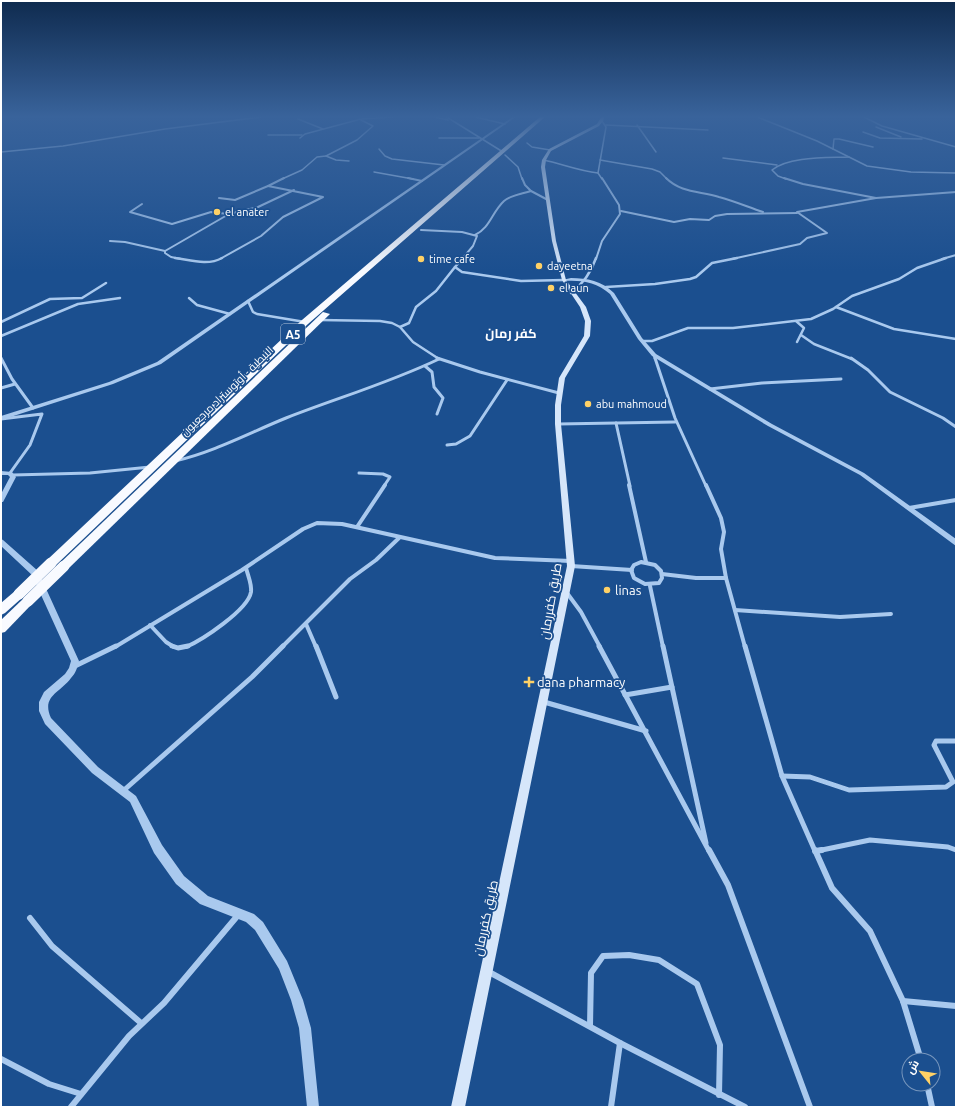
<svg xmlns="http://www.w3.org/2000/svg" width="957" height="1108" font-family="Ubuntu,Cairo,sans-serif">
	<style>
		.lines { fill: none; stroke-linecap: round; stroke-linejoin: round }
		.minor-far6 { stroke: #a9c9ee; stroke-width: 1.5 }
		.minor-far5 { stroke: #a9c9ee; stroke-width: 2 }
		.minor-far4 { stroke: #a9c9ee; stroke-width: 2.5 }
		.minor-far3 { stroke: #a9c9ee; stroke-width: 3 }
		.minor-far2 { stroke: #a9c9ee; stroke-width: 4 }
		.minor-far1 { stroke: #a9c9ee; stroke-width: 5 }
		.minor { stroke: #a9c9ee; stroke-width: 6 }
		.tertiary { fill: #a9c9ee; fill-rule: evenodd }
		.secondary { fill: #d6e6fa; fill-rule: evenodd }
		.trunk { fill: #f8faff; fill-rule: evenodd }
		.trunk-bridge { stroke: #f8faff; stroke-width: 11 }
		.poi-dot { fill: #ffd166; stroke: #1b4f8f; stroke-width: 1.5 }
		.labels { text-anchor: middle; dominant-baseline: central; stroke-width: 3.5; stroke-linejoin: round; paint-order: stroke }
		.far-poi-label { font-size: 11px; fill: #fff; stroke: #1b4f8f; text-anchor: start }
		.far-street-label { font-size: 11px; fill: #fff; stroke: #1b4f8f }
		.shield { fill: #1b4f8f; stroke: #bbcadd; stroke-width: 1 }
		.shield-label { font-size: 12px; font-weight: bold; fill: #fff }
		.far-quarter-label { font-size: 13px; font-weight: bold; fill: #fff; stroke: #1b4f8f }
		.poi-label { font-size: 13px; fill: #fff; stroke: #1b4f8f; text-anchor: start }
		.street-label { font-size: 13px; fill: #fff; stroke: #1b4f8f }
	</style>
	<rect width="100%" height="100%" fill="#1b4f8f"/>
	<g class="lines">
		<g class="minor-far6">
			<polyline points="430,116 448,120"/>
			<polyline points="445,116 503,152"/>
			<polyline points="471,116 505,124"/>
			<polyline points="755,116 817,141 867,166 911,172 956,173"/>
			<polyline points="862,116 882,126 956,147"/>
			<polyline points="298,119 323,129"/>
			<polyline points="602,121 606,127 598,173 602,179"/>
			<polyline points="606,125 708,130"/>
			<polyline points="637,125 656,152"/>
			<polyline points="876,127 901,137"/>
			<polyline points="863,132 880,138 922,139"/>
			<polyline points="268,135 302,135"/>
			<polyline points="300,138 305,134 361,119 406,116"/>
			<polyline points="439,138 479,138"/>
			<polyline points="527,143 532,147 550,150"/>
			<polyline points="379,149 385,156 392,159 444,165"/>
			<polyline points="833,149 834,139 839,139 873,147"/>
			<polyline points="1,152 63,146 165,129 269,116"/>
			<polyline points="505,155 518,167 522,179"/>
			<polyline points="723,158 777,165"/>
			<path d="M544 160C562 164 579 171 598 173"/>
			<polyline points="600,160 652,169 660,172 667,179"/>
			<polyline points="349,161 336,160 326,156 357,140 373,126 361,120"/>
			<polyline points="374,172 413,179"/>
			<polyline points="282,179 302,170 317,157 326,156"/>
			<path d="M786 179 778 176 772 170C789 156 828 158 849 157"/>
		</g>
		<g class="minor-far5">
			<polyline points="408,178 422,181"/>
			<path d="M666 178C681 193 700 191 719 197 734 201 748 207 763 212"/>
			<polyline points="531,191 548,200"/>
			<polyline points="219,198 235,200 268,186"/>
			<polyline points="876,198 956,192"/>
			<polyline points="142,204 130,212 172,224 211,212 228,214"/>
			<polyline points="621,211 674,222 690,219 709,220 715,216 727,214 797,213"/>
			<polyline points="421,230 462,232 477,236 473,246 462,259"/>
			<path d="M475 235C490 228 492 212 504 201 511 195 522 194 531 191L525 185 522 178"/>
			<polyline points="110,241 125,242 165,251 165,253 171,257 181,259"/>
			<polyline points="165,251 229,214 258,207 294,190"/>
			<polyline points="220,259 261,236 283,217 323,197 268,186 284,178"/>
			<polyline points="596,259 602,241 620,214 619,205 602,178"/>
			<polyline points="732,259 800,244 807,238 827,233 797,212 876,198 803,184 784,178"/>
			<polyline points="942,259 956,255"/>
		</g>
		<g class="minor-far4">
			<path d="M175 258C190 260 208 266 222 258"/>
			<polyline points="463,258 455,267 462,272 521,281 564,280"/>
			<polyline points="606,287 655,284 690,279 696,277 712,263 737,258"/>
			<path d="M571 293C584 283 591 273 596 258"/>
			<polyline points="189,298 197,305 230,314"/>
			<polyline points="248,301 253,312 257,314 305,322"/>
			<polyline points="836,307 894,329 956,339"/>
			<polyline points="320,320 380,321 392,323 400,327 413,342 439,359"/>
			<polyline points="796,321 804,328 797,342"/>
			<polyline points="1,322 50,299 82,298 106,283"/>
			<polyline points="400,327 409,323 416,307 436,291 455,267"/>
			<polyline points="801,335 814,344 852,359"/>
			<polyline points="1,336 78,304 120,298"/>
			<polyline points="642,341 652,341 688,328 733,328 811,319 833,309 852,296 899,279 917,268 946,258"/>
			<polyline points="654,355 655,359"/>
		</g>
		<g class="minor-far3">
			<polyline points="1,358 12,379 33,408"/>
			<polyline points="437,358 480,372 559,393"/>
			<polyline points="655,358 675,418 706,486"/>
			<polyline points="851,358 868,370 890,392 943,418 956,427"/>
			<polyline points="425,366 432,372 434,387 443,398 437,414"/>
			<polyline points="1,388 15,384"/>
			<polyline points="710,389 762,383 841,379"/>
			<polyline points="1,419 42,414 30,445 10,473"/>
			<polyline points="616,423 630,486"/>
			<polyline points="558,424 675,422"/>
			<polyline points="447,445 456,444 470,436 507,380"/>
			<path d="M175 461C214 452 249 433 286 418 337 398 389 383 439 359"/>
			<polyline points="359,473 383,474 390,477 384,486"/>
			<polyline points="13,475 90,473 150,467"/>
		</g>
		<g class="minor-far2">
			<polyline points="629,485 646,562"/>
			<polyline points="706,485 721,518 724,532 721,549 726,578 745,647"/>
			<polyline points="909,508 956,500"/>
			<polyline points="357,527 385,485"/>
			<polygon points="641,562 655,565 661,571 662,578 659,583 645,584 634,578 631,570 634,565"/>
			<polyline points="571,566 632,570"/>
			<polyline points="662,574 696,578 726,578"/>
			<polyline points="650,586 663,647"/>
			<polyline points="567,593 581,612 600,647"/>
			<polyline points="735,610 840,617 891,614"/>
			<polyline points="306,624 316,647"/>
			<polyline points="150,625 166,642 174,647"/>
			<polyline points="115,647 242,570 303,529 317,523 342,524 495,558 571,561"/>
			<path d="M186 647C202 640 248 610 251 592 252 584 248 576 246 568"/>
			<polyline points="282,647 350,579 376,560 399,538"/>
		</g>
		<g class="minor-far1">
			<polyline points="172,646 178,648 188,646"/>
			<polyline points="316,646 336,697"/>
			<polyline points="599,646 709,851"/>
			<polyline points="663,646 706,843"/>
			<polyline points="745,646 782,776 815,851"/>
			<polyline points="75,666 116,646"/>
			<polyline points="625,695 672,687"/>
			<polyline points="544,702 646,731"/>
			<polyline points="782,776 810,777 849,790 946,787 953,782 934,745 936,741 956,741"/>
			<polyline points="123,791 252,677 283,646"/>
			<polyline points="817,851 870,840 948,847 956,850"/>
		</g>
		<g class="minor">
			<polyline points="709,850 728,885 810,1107"/>
			<polyline points="815,850 832,888 870,931 903,1001 921,1060"/>
			<polyline points="815,851 822,850"/>
			<polyline points="30,918 52,946 141,1023"/>
			<polyline points="489,972 620,1043 745,1107"/>
			<polyline points="903,1001 956,1006"/>
			<polyline points="590,1026 591,973 603,956 629,955 659,960 697,984 720,1045 719,1095"/>
			<polyline points="1,1059 49,1084 81,1094"/>
			<polyline points="927,1084 932,1107"/>
			<polyline points="71,1107 129,1036 164,1003 239,914"/>
			<polyline points="611,1107 620,1043"/>
		</g>
		<g class="tertiary">
			<polygon points="514,116 517,116 161,364 113,384 1,420 1,416 109,382 157,362"/>
			<path d="M571 278C587 278 602 281 614 293L642 338 656 354 772 424 864 473 956 539V546L860 475 768 426 652 356 638 339 610 294C596 282 582 280 564 281L562 280Z"/>
			<polygon points="1,471 12,472 16,477 3,502 1,502 1,494 10,477 8,475 1,475"/>
			<path d="M1 539 3 540 38 571 79 661C77 668 76 673 71 678 60 693 41 696 51 718L98 767 136 796 162 845 184 876 208 896 254 914 263 922 287 961 303 1000 311 1028 319 1107H307L299 1028 291 1000 279 969 255 930 246 922 200 904 176 884 154 853 130 802 92 773 45 724 39 711V702L44 692 65 674 69 668 71 661 32 575 1 546Z"/>
		</g>
		<polygon class="secondary" points="602,116 605,116 603,121 599,126 551,151 546,160 545,167 556,241 566,280 586,307 591,321 590,336 565,378 561,405 561,424 575,566 465,1107 451,1107 567,566 555,424 555,405 559,378 584,336 585,321 580,307 562,280 552,241 541,167 542,160 549,149 597,124"/>
		<g class="trunk">
			<polygon points="541,116 546,116 308,324 55,566 47,566 45,563 47,560 302,320"/>
			<polygon points="323,312 330,314 68,569 60,569 58,566 60,563"/>
			<polygon points="19,589 23,591 25,594 23,597 5,613 1,615 1,603 15,591"/>
			<polygon points="28,596 32,598 34,601 32,604 5,632 1,633 1,620 24,598"/>
		</g>
		<g class="trunk-bridge">
			<polyline points="19,594 51,563"/>
			<polyline points="28,601 64,566"/>
		</g>
	</g>
	<linearGradient id="sky" x2="0" y2="1"><stop stop-color="#0f2b4f"/><stop offset="0.43" stop-color="#39639b"/><stop offset="1" stop-color="#39639b" stop-opacity="0"/></linearGradient>
	<rect width="957" height="271" fill="url(#sky)"/>
	<g class="poi-dot">
		<circle cx="217" cy="212" r="4"/>
		<circle cx="421" cy="259" r="4"/>
		<circle cx="539" cy="266" r="4"/>
		<circle cx="551" cy="288" r="4"/>
		<circle cx="588" cy="404" r="4"/>
		<circle cx="607" cy="590" r="4"/>
		<path d="M527 676h4v4h4v4h-4v4h-4v-4h-4v-4h4z"/>
	</g>
	<g class="labels">
		<g class="far-poi-label">
			<text x="225" y="212">el anater</text>
			<text x="429" y="259">time cafe</text>
			<text x="547" y="266">dayeetna</text>
			<text x="559" y="288">el aun</text>
			<text x="596" y="404">abu mahmoud</text>
		</g>
		<g class="far-street-label">
			<text transform="translate(227 391) rotate(-44)">النبطية - أوتوستراد مرجعيون</text>
		</g>
		<rect class="shield" x="281" y="324" width="24" height="20" rx="3"/>
		<g class="shield-label">
			<text x="293" y="334">A5</text>
		</g>
		<g class="far-quarter-label">
			<text x="511" y="333">كفر رمان</text>
		</g>
		<g class="poi-label">
			<text x="615" y="590">linas</text>
			<text x="537" y="682">dana pharmacy</text>
		</g>
		<g class="street-label">
			<text transform="translate(550 601) rotate(-80)">طريق كفررمان</text>
			<text transform="translate(485 918) rotate(-78)">طريق كفررمان</text>
		</g>
	</g>
	<rect width="957" height="1108" fill="none" stroke="#ffffff" stroke-width="4"/>
	<g transform="translate(921 1072) rotate(300)"><circle r="19" fill="#1b4f8f" stroke="#7695bc"/>
	<path d="M0-3L7 15L0 10L-7 15Z" fill="#ffd166"/>
	<text y="-6" font-size="11" font-weight="bold" text-anchor="middle" fill="#ffffff">ش</text>
	</g>
</svg>
